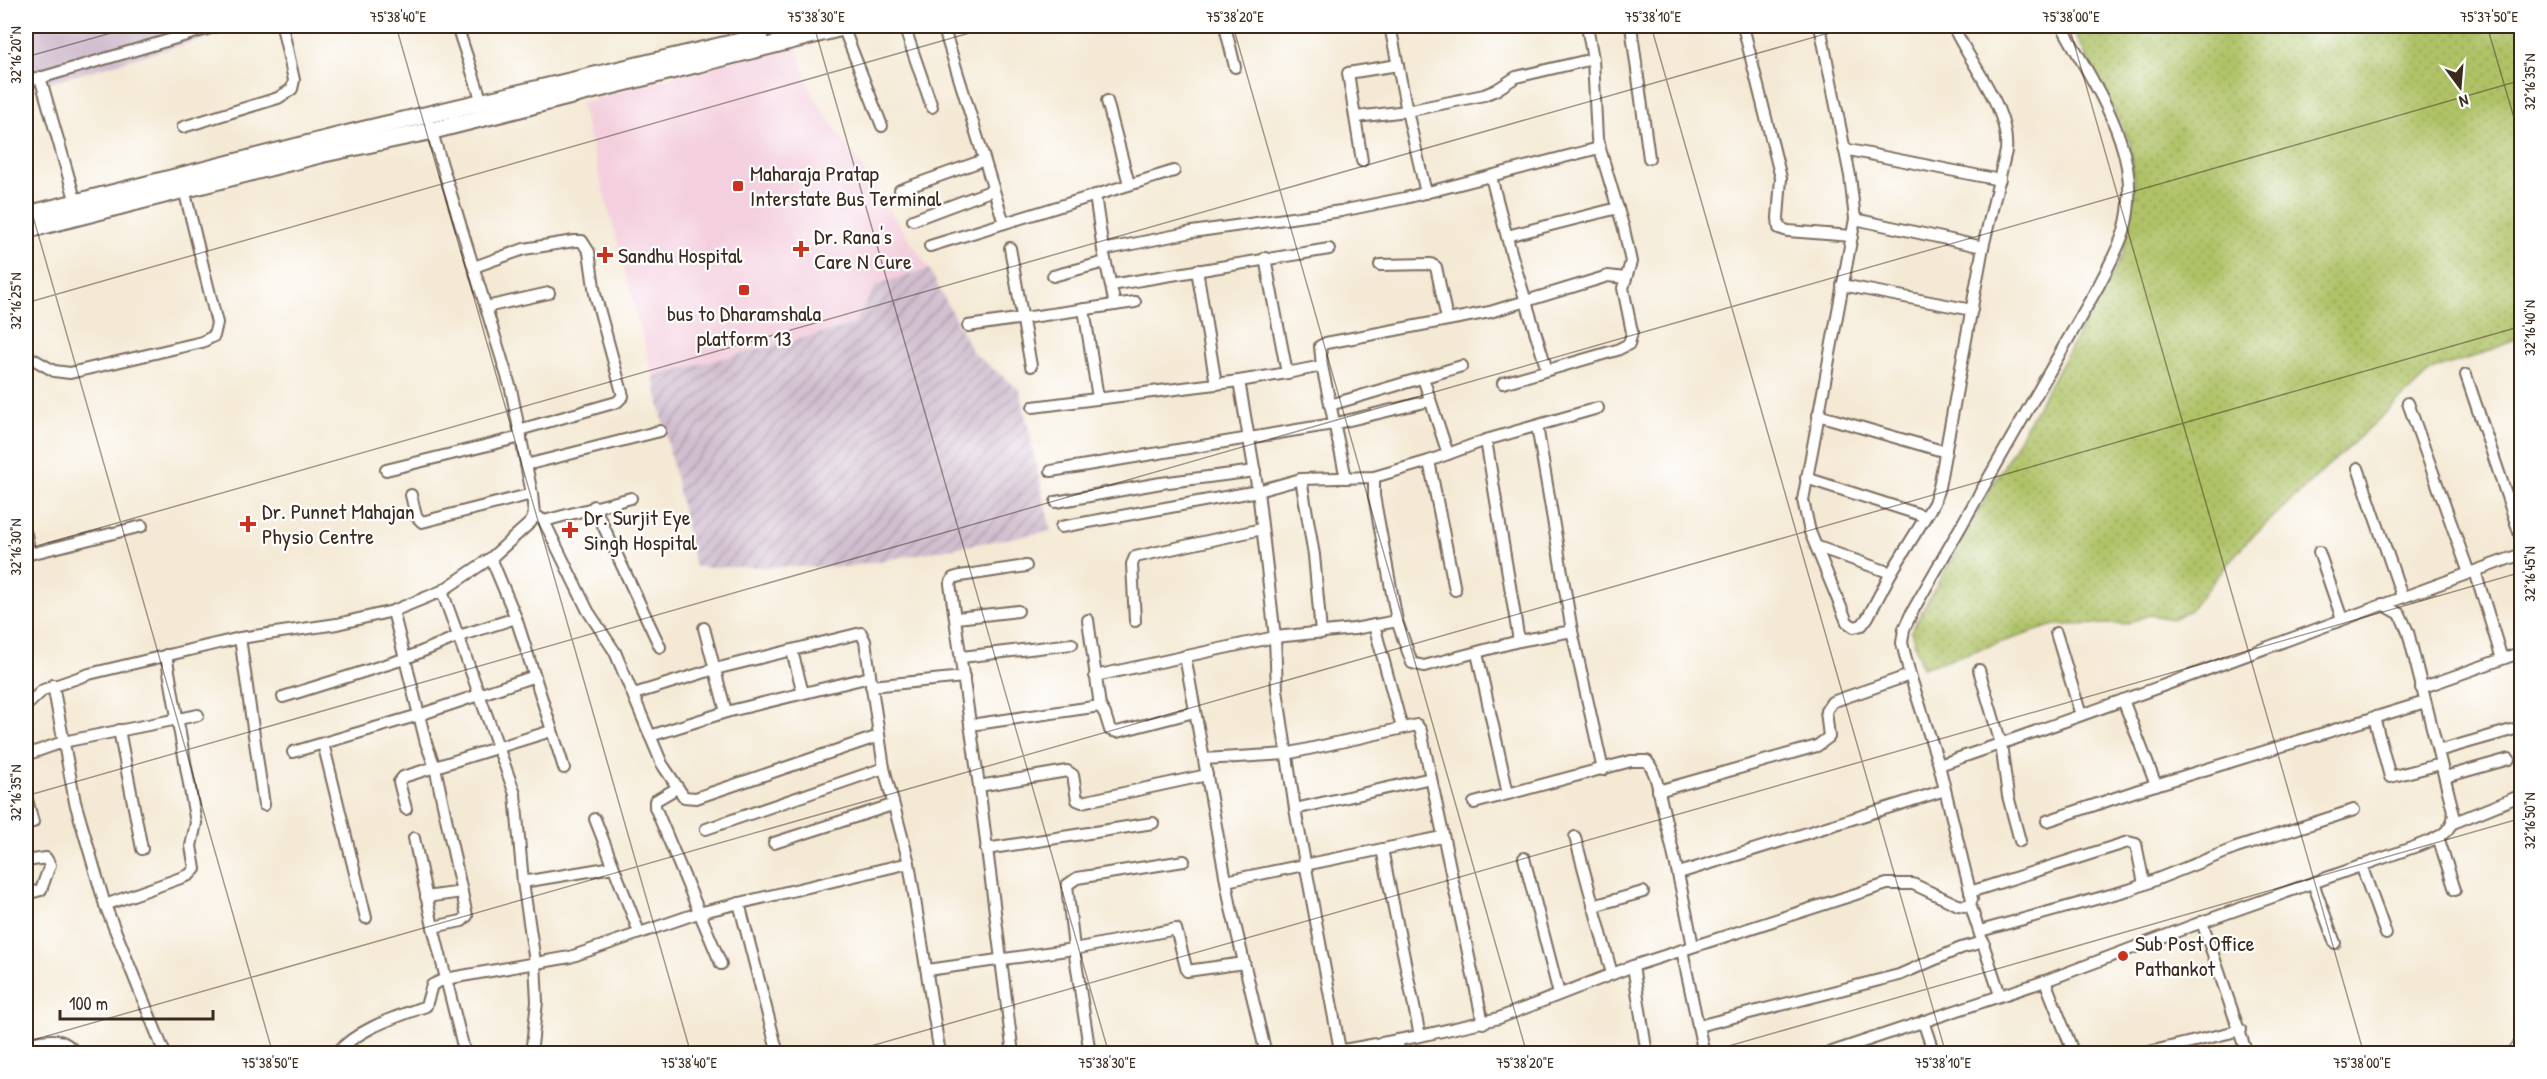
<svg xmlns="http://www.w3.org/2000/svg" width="2547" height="1079" font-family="'Patrick Hand',sans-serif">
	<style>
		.built { fill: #f4cfde }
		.industrial { fill: url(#industrial-furrows) }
		.railway { fill: #d0bdce }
		.grass { fill: url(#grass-dots); stroke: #757642; stroke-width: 1.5 }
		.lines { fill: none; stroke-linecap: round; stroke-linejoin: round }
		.street-casing { stroke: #7c6d5e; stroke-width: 14 }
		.secondary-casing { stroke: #7c6d5e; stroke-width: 18 }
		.primary-casing { stroke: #7c6d5e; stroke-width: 20 }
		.street { stroke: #fff; stroke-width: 10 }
		.secondary { stroke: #fff; stroke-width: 15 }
		.primary { stroke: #fff; stroke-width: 16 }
		.ticks { fill: none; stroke: #3b2a1e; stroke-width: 1.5; stroke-opacity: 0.45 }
		.poi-dot { fill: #c8321e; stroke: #fff; stroke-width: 2 }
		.labels { text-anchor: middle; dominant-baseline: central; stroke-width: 4.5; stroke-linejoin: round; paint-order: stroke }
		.poi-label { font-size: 22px; fill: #3b2a1e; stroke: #fff; text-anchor: start }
		.neatline { fill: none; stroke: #3b2a1e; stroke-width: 2 }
		.ticks-label { font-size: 15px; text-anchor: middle; fill: #3b2a1e }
	</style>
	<defs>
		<pattern id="industrial-furrows" width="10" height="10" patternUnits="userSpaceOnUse" patternTransform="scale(1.5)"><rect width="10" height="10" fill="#d0bdce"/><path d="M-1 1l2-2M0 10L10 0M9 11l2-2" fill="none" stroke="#aa9aa7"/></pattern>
		<pattern id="grass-dots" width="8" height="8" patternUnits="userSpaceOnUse" patternTransform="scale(1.5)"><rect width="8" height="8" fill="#afc266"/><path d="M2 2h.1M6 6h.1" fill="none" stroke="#909e53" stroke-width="1.8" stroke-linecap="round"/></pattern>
	</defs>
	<rect width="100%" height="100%" fill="#fff"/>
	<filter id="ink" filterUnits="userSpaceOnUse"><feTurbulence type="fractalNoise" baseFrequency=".0167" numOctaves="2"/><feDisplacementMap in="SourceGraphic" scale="12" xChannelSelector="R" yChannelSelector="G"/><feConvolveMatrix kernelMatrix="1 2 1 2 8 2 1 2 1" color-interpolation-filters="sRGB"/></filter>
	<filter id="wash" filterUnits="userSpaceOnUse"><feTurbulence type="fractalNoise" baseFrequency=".008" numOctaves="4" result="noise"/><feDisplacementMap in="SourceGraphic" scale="24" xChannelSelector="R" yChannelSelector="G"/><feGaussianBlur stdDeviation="1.35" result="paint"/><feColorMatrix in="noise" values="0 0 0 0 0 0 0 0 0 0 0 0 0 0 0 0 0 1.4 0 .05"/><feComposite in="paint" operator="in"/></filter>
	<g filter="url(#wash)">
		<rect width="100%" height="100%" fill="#f4e9d4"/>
		<polygon class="built" points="795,42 811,92 929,269 876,285 854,325 653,376 580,103"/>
		<polygon class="industrial" points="929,269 973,353 1020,390 1051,531 845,567 695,567 653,376 854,325 876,285"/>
		<polygon class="railway" points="26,26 249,26 26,89"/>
		<polygon class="grass" points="2071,26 2521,26 2521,337 2479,355 2433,369 2244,544 2190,610 2172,619 2149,615 2125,624 2054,625 1922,668 1911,631 2122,256 2135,191 2130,142"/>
	</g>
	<g filter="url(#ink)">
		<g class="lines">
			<defs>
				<g id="street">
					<polyline points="457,26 482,102"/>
					<polyline points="904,26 932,107"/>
					<polyline points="943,26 1004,223"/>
					<polyline points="1225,26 1235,67"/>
					<polyline points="1390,26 1407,111 1426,193"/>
					<polyline points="1631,26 1649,158"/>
					<polyline points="1743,26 1781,178 1778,218 1779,228 1788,231 1852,236"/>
					<path d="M1820 26 1850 176 1855 219 1803 500 1810 532 1847 622 1854 627 1862 625 1868 617 1891 573 1934 503 1939 487 1983 247 2006 151C2010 108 1970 64 1953 26"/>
					<polyline points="843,27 882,126"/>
					<polyline points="40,77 77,206"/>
					<polyline points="26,82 217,26"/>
					<polyline points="1107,101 1129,184"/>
					<polyline points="1356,117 1407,111 1484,95 1496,90 1516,77 1593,59"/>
					<polyline points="183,127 278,98 292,89 294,80 282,26"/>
					<polyline points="1844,149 2000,180"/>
					<polyline points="1362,161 1348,73 1398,65"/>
					<polyline points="1491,177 1512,256 1547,370"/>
					<polyline points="900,190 984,160"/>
					<polyline points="1095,195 1103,250"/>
					<polyline points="1855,219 1983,247"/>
					<polyline points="913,220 993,190"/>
					<polyline points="1507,236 1618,208"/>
					<polyline points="930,246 1174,171"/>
					<polyline points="1010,248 1031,366"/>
					<polyline points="1380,265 1431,264 1436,267 1447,319"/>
					<polyline points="474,267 524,249 574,241 582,241 589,252 595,294 623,396 617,402 519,430"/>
					<polyline points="1197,270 1216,384"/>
					<polyline points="1053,276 1105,262"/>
					<polyline points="1111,285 1329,249"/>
					<polyline points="1842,285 1972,310"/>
					<polyline points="1115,305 1103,250 1192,232 1341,211 1405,198 1599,148"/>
					<polyline points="486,307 549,293"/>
					<polyline points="1084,309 1098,398"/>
					<polyline points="968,326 1135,302"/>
					<polyline points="26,355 54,371 70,373 202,342 214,336 217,323 183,185"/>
					<polyline points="1322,366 1320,346 1326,343 1490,312 1608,276 1625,278"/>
					<polyline points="1287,373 1322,366 1346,478"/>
					<polyline points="2466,375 2522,541"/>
					<polyline points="1423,378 1448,454"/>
					<polyline points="1239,381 1258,491 1275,637 1277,690 1295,809"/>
					<polyline points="1503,383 1617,350 1629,344 1632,332 1623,288 1631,262 1624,229 1597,139 1593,59 1587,26"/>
					<polyline points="2408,403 2469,573"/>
					<polyline points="1330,405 1462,366"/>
					<polyline points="1033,407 1239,381 1287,373 1265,258"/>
					<polyline points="1818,415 1946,452"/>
					<polyline points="1537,426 1572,631 1603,770"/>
					<polyline points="1486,440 1519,641"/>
					<polyline points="1429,461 1455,590"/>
					<polyline points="526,465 660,431"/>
					<polyline points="2358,468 2402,596"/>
					<polyline points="386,470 521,437"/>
					<polyline points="1051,471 1333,424 1429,401"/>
					<polyline points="1374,477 1374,496 1397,621 1412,663 1424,666 1519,641 1572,631"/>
					<polyline points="1806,478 1924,516"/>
					<polyline points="1301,479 1314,555 1321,633"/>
					<polyline points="411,495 416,516 422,522 532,494"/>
					<polyline points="1056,502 1161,483 1255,471"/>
					<polyline points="594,506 660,647"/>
					<polyline points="534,514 544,521 588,611 615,652 662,764 684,797 696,798 879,736"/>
					<polyline points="544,521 631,498"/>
					<polyline points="1061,527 1258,491 1301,479 1374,477 1429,461 1486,440 1598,408"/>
					<polyline points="26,534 30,554"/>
					<polyline points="1818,547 1891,573"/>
					<polyline points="2319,552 2342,619"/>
					<polyline points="26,555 142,526"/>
					<polyline points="491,558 516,618 564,768"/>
					<polyline points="2475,571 2502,659"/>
					<polyline points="442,591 515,794 523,882 535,962 537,1002 531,1054"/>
					<polyline points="393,611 426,743 435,767 467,916 462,921 433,927"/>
					<polyline points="957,618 1018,611"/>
					<polyline points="1088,620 1100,706"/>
					<polyline points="1135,621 1132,564 1135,557 1262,529"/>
					<polyline points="1374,625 1402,728"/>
					<polyline points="704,628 726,712"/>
					<polyline points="2056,633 2081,715"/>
					<polyline points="240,638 264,805"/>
					<polyline points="792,651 803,693"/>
					<polyline points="1477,653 1508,794"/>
					<polyline points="1185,656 1231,908 1266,1054"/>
					<polyline points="962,657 1072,644"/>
					<polyline points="1979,670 2001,744 2008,796 2020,841"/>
					<polyline points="1095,676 1275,637 1354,629 1397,621"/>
					<polyline points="53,685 75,802 105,905 165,1054"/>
					<polyline points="871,686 964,677"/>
					<polyline points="2421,688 2522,652"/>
					<polyline points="634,694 715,669 861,633 865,641 884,768 909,863 940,1054"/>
					<polyline points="283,697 404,659 459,636 516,618"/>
					<polyline points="2123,700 2156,785"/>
					<polyline points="26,706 43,690 89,674 240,638 337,624 393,611 442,591 491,558 531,522 534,514 532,494 511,389 430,126"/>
					<polyline points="2374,717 2390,777 2441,764"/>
					<polyline points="970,725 1100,706 1105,714 1110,730 1117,732 1194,712"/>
					<polyline points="119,730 142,849"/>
					<polyline points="650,736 726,712 870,677"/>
					<polyline points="323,743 366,918"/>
					<polyline points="2438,751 2522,727"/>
					<polyline points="293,752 419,715 535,676"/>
					<polyline points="26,755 63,742 198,715"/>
					<polyline points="1204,759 1286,754 1417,725 1421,731 1431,778"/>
					<path d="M1939 765C2134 699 2327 624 2522 554"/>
					<polyline points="2445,777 2509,759"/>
					<polyline points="979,786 1067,771 1073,775 1077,800 1082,802 1207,775"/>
					<polyline points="677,788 655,801 655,807 721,964"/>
					<polyline points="1658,791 1817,746 1829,737 1826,711 1832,702 1910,675"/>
					<polyline points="26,796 33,822"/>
					<path d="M1474 803 1631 761H1647C1657 773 1659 794 1663 809 1674 855 1684 900 1693 946"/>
					<polyline points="406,809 399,782 403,777 551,731"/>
					<polyline points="595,819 639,932"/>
					<polyline points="2047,821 2139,790 2425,702"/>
					<polyline points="2453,823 2522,795"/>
					<polyline points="706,829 884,768"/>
					<polyline points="1575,837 1612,974"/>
					<polyline points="2438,837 2455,890"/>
					<polyline points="414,838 433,927 465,1054"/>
					<polyline points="774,843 892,805"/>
					<polyline points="986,849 1153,823"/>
					<polyline points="1382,849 1420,1036"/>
					<polyline points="1524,858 1559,994"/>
					<polyline points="26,861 46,858 50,865 41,890 26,894"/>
					<polyline points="2361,865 2386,934"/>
					<polyline points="1679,873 1945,790"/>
					<polyline points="1226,881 1442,837"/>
					<polyline points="523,882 613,867"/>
					<polyline points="2313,883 2335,943"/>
					<polyline points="1970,892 2128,842 2136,844 2144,884"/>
					<polyline points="426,897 462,892"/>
					<polyline points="739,903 778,1054"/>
					<polyline points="1970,904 2000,995"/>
					<polyline points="105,905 189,875 195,869 191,846 196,823 166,655"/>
					<polyline points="1593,906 1643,892"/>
					<path d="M2202 922 2417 846C2434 839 2451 835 2454 815L2408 632 2400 614 2382 604"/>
					<polyline points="1980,931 2132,889 2236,848 2354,810"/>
					<polyline points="1682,950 1704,1054"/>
					<polyline points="1633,966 1647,1054"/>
					<polyline points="928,970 1074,949 1176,929 1187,971 1244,963"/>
					<polyline points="2045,981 2074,1054"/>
					<polyline points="1923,1021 1934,1054"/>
					<polyline points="1698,1026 1899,975 1961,948 1984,942"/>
					<polyline points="1397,1040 1400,1054"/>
					<path d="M26 1044C45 1040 63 1034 76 1054"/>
					<polyline points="1340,1050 1295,809 1431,778 1483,1023"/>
					<path d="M336 1054C357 1029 396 1017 426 1006L432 985 445 979 570 957 698 913 909 863"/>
					<polyline points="1013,1054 979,786 950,584 953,578 960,576 1026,566"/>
					<polyline points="1090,1054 1074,949 1067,885 1077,878 1184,861"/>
					<path d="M1322 1054 1420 1036 1499 1018 1633 966 1887 884H1913L1958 905 1965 906 1970 904 1972 899 1939 765 1910 675 1902 643 1904 629 1912 612 2099 285C2108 267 2118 250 2124 231 2146 155 2096 89 2062 26"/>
					<polyline points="1826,1054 2045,981 2202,922 2247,1054"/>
					<polyline points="2141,1054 2241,1030"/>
				</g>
				<polyline id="secondary" points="2514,1054 2522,1044"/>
				<g id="primary">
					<polyline points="26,215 363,130 759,37"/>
					<polyline points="26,230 322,154 431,131 848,26"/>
				</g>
			</defs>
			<use href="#street" class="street-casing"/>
			<use href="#secondary" class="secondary-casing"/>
			<use href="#primary" class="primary-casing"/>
			<use href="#street" class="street"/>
			<use href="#secondary" class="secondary"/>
			<use href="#primary" class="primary"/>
		</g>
	</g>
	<path class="ticks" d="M396 26 691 1054M814 26 1109 1054M1233 26 1527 1054M1651 26 1946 1054M2069 26 2364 1054M2487 26 2522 145M26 57 136 26M26 192 273 1054M26 303 994 26M26 549 1853 26M26 796 2522 80M26 1042 2522 326M843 1054 2522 572M1701 1054 2522 818"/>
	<g class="poi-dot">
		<rect x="732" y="180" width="12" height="12" rx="3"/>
		<path d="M798 240h6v6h6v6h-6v6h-6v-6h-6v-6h6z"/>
		<path d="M602 246h6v6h6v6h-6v6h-6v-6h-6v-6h6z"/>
		<rect x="738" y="284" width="12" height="12" rx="3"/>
		<path d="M245 515h6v6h6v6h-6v6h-6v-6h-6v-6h6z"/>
		<path d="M567 521h6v6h6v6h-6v6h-6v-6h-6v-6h6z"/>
		<circle cx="2123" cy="956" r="6"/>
	</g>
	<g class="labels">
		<g class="poi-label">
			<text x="750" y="173">Maharaja Pratap<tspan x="750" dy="25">Interstate Bus Terminal</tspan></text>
			<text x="814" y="236">Dr. Rana's<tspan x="814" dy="25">Care N Cure</tspan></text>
			<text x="618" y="255">Sandhu Hospital</text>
			<text x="744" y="313" text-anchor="middle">bus to Dharamshala<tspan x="744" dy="25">platform 13</tspan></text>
			<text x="262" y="511">Dr. Punnet Mahajan<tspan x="262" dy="25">Physio Centre</tspan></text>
			<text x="584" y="517">Dr. Surjit Eye<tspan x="584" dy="25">Singh Hospital</tspan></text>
			<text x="2135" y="943">Sub Post Office<tspan x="2135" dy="25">Pathankot</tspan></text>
		</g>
	</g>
	<rect width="2547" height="1079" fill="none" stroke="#fff" stroke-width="66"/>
	<g transform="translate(2460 87) rotate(164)" stroke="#ffffff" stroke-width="4.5" paint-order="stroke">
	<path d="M0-4.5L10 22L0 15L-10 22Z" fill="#3b2a1e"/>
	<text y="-9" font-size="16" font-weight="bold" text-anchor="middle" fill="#3b2a1e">N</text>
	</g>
	<path d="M60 1010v9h153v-9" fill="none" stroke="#3b2a1e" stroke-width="3"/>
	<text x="69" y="1010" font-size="18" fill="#3b2a1e" stroke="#ffffff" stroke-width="4.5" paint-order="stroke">100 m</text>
	<rect x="33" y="33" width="2481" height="1013" class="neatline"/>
	<g class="ticks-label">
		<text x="398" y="22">75°38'40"E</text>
		<text x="816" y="22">75°38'30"E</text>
		<text x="1235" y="22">75°38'20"E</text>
		<text x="1653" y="22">75°38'10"E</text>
		<text x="2071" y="22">75°38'00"E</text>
		<text x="2489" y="22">75°37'50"E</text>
		<text transform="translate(16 55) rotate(-90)" y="5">32°16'20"N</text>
		<text transform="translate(2530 82) rotate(-90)" y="5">32°16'35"N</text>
		<text transform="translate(16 301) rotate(-90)" y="5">32°16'25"N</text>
		<text transform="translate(2530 328) rotate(-90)" y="5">32°16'40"N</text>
		<text transform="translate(16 547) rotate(-90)" y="5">32°16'30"N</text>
		<text transform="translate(2530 574) rotate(-90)" y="5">32°16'45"N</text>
		<text transform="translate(16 793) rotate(-90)" y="5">32°16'35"N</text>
		<text transform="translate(2530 821) rotate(-90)" y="5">32°16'50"N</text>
		<text x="270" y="1068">75°38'50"E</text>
		<text x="689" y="1068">75°38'40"E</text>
		<text x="1107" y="1068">75°38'30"E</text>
		<text x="1525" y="1068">75°38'20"E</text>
		<text x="1943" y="1068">75°38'10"E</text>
		<text x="2362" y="1068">75°38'00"E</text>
	</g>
</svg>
